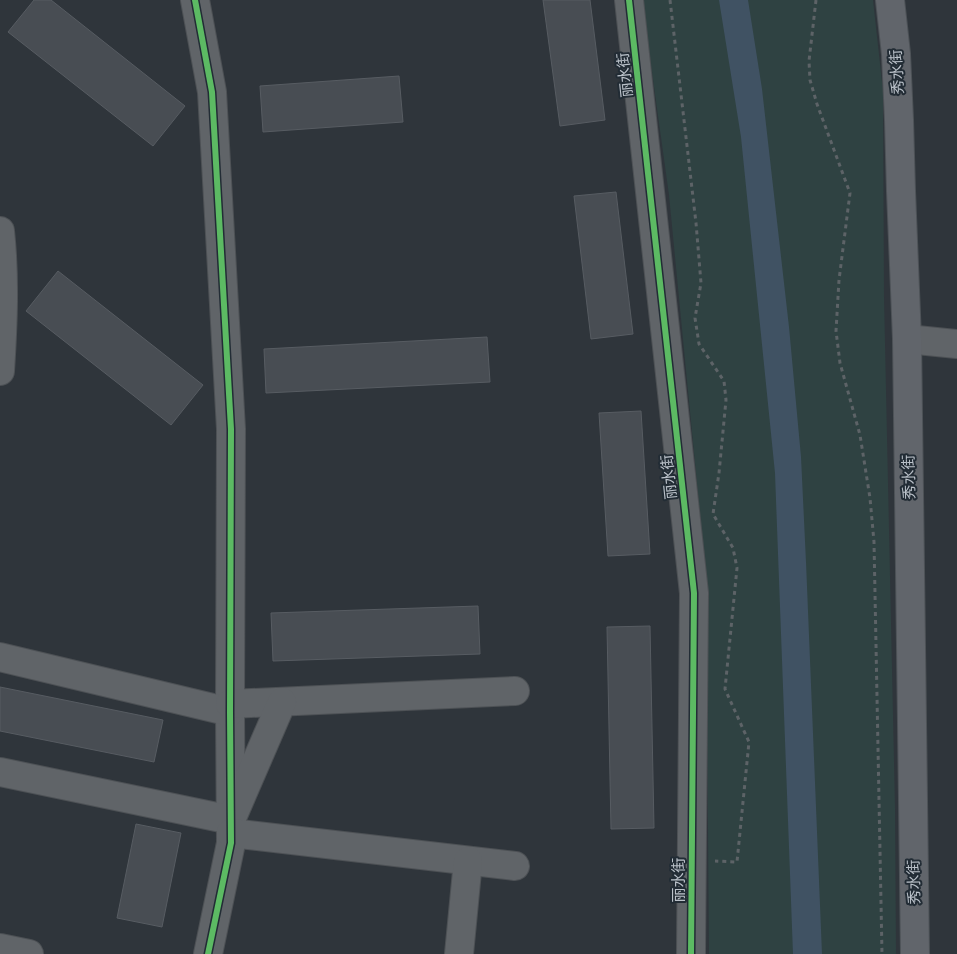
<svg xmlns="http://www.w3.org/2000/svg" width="957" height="954" font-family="Jost,'Noto Sans SC',sans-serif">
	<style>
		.green { fill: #2f4242 }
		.water { fill: #405263 }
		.building { fill: #484d53; stroke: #575c62 }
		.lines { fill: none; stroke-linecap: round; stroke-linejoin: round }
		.minor-casing { stroke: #4d5155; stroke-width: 30 }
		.major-casing { stroke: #4d5257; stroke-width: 30 }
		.path { stroke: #5d6367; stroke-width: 3; stroke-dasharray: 4 4; stroke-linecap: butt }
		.minor { stroke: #606468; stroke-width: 28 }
		.major { stroke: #61656b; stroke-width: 28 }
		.cycleway-casing { stroke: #222c35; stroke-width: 9 }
		.cycleway { stroke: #5cba63; stroke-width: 6 }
		.labels { text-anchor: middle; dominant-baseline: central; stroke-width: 4; stroke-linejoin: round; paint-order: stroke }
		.street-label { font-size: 15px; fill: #bbc2ca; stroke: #222c35 }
	</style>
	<rect width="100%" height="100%" fill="#2f353b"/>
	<polygon class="green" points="642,0 873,0 883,91 884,297 895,808 896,954 709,954 706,576 669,195"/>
	<polygon class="water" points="719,0 748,0 762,89 789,327 801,457 806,562 822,954 793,954 775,473 741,137"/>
	<g class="building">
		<polygon points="34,0 51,0 185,106 153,146 8,32"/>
		<polygon points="543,0 590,0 605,120 560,126"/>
		<polygon points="399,76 403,122 263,132 260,86"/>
		<polygon points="616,192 633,334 591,339 574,196"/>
		<polygon points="58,271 203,385 171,425 26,311"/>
		<polygon points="487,337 490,382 266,393 264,349"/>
		<polygon points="641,411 650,554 608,556 599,413"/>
		<polygon points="478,606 480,654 273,661 271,613"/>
		<polygon points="650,626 654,828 611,829 607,627"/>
		<polygon points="0,687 163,720 154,762 0,731"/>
		<polygon points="136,824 181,833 162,927 117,918"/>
	</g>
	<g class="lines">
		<defs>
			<g id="minor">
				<polyline points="195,0 212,92 231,429 230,712 231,843 208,954"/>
				<polyline points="629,0 694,593 691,954"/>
				<path d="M0 231C5 278 3 324 0 371"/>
				<polyline points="907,339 957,344"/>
				<polyline points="0,657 230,712"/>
				<polyline points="230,704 515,691"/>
				<polyline points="0,772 231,820 282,702"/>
				<polyline points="231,833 515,866"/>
				<polyline points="0,948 29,954"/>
				<polyline points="459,954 468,861"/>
			</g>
			<polyline id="major" points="890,0 896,54 899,120 901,191 907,339 915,954"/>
		</defs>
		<use href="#minor" class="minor-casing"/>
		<use href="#major" class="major-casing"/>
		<g class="path">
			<polyline points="670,0 696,223 701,283 695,318 699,344 724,381 726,400 719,473 713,514 733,548 737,568 725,689 749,742 737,862 715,861"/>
			<polyline points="816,0 809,61 810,80 817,104 850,193 839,280 836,331 840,363 860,435 870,498 874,542 882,954"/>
		</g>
		<use href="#minor" class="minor"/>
		<use href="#major" class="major"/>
		<defs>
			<g id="cycleway">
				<polyline points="195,0 212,92 231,429 230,712 231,843 208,954"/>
				<polyline points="629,0 694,593 691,954"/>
			</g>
		</defs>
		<use href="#cycleway" class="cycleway-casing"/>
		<use href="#cycleway" class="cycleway"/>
	</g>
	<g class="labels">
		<g class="street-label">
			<text transform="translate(897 72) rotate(-93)">秀水街</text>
			<text transform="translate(625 75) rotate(-96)">丽水街</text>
			<text transform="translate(669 477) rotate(-96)">丽水街</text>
			<text transform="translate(909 477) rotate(-91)">秀水街</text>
			<text transform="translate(679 880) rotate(-90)">丽水街</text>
			<text transform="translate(914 882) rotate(-91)">秀水街</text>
		</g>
	</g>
</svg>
